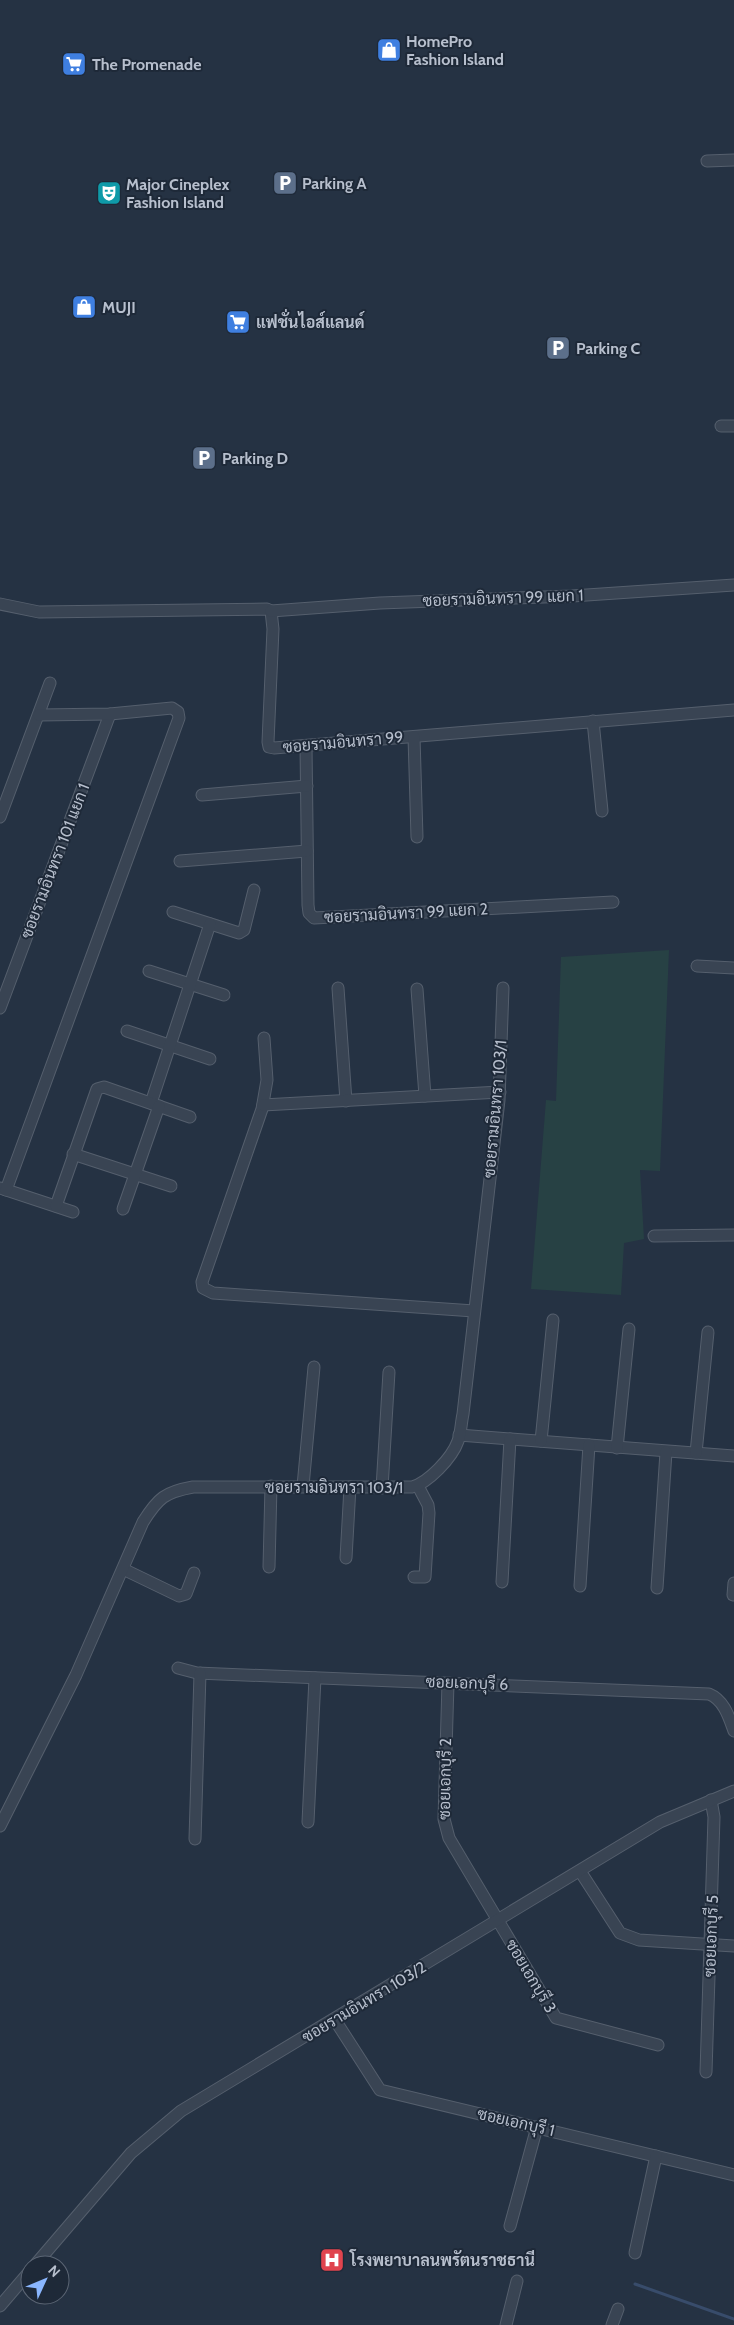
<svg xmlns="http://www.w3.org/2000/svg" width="734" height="2325" font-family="Cabin,Sarabun,sans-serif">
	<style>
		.green { fill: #274144 }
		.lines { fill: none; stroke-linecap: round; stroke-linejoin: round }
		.stream { stroke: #384c6b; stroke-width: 3 }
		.minor-casing { stroke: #555f6d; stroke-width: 13 }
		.minor { stroke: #394453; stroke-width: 11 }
		.labels { text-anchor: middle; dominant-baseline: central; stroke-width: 4; stroke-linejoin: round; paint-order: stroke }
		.poi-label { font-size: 16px; font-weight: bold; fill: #b7bfcd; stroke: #1e2938; text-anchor: start }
		.street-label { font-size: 16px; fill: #b7bfcd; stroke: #1e2938 }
	</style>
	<rect width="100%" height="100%" fill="#253243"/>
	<polygon class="green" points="669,950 660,1171 640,1170 644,1239 624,1243 621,1295 531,1289 546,1100 556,1101 561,957"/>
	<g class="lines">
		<polyline class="stream" points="635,2284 734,2319"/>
		<defs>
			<g id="minor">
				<polyline points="707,161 734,160"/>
				<polyline points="721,426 734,426"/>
				<polyline points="0,604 39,612 267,609 271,611 273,629 268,742 269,747 274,748 734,710"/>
				<polyline points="271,611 380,603 572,596 734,585"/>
				<polyline points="593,721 602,811"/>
				<polyline points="414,737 417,837"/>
				<polyline points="306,746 308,905 309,913 314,918 613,902"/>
				<polyline points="202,795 307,786"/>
				<polyline points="0,817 50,683"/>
				<polyline points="180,861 307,851"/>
				<polyline points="173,912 239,933 244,930 254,890"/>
				<polyline points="697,966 734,968"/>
				<polyline points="149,971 224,995"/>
				<polyline points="338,988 346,1101"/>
				<polyline points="417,989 425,1096"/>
				<polyline points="0,1008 110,714"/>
				<polyline points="127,1031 210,1059"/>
				<polyline points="264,1038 267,1080 262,1109 202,1282 203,1288 213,1293 474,1311"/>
				<polyline points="151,1103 210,924"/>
				<polyline points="263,1105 500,1092"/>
				<polyline points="73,1154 171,1186"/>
				<polyline points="0,1188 73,1212"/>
				<polyline points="6,1190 179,718 178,712 172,708 110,714 39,715"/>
				<polyline points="56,1206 97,1089 104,1087 190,1117"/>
				<polyline points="123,1209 159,1106"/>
				<polyline points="654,1236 734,1235"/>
				<polyline points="459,1435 734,1456"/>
				<polyline points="541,1441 553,1320"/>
				<polyline points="617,1448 629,1329"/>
				<polyline points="696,1453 708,1332"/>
				<polyline points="303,1486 314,1367"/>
				<polyline points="382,1488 389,1372"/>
				<polyline points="346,1558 350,1487"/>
				<polyline points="269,1567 271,1486"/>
				<polyline points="123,1569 179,1596 186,1594 194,1573"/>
				<polyline points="414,1577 425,1577 429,1513 428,1505 418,1486"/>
				<polyline points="502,1582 510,1439"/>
				<polyline points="580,1586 589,1445"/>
				<polyline points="657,1588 666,1452"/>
				<polyline points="733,1595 734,1583"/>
				<path d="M178 1668 197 1673 709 1694C724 1700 729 1717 734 1731"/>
				<polyline points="448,1683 444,1819 449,1838 556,2018 658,2045"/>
				<polyline points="308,1822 315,1678"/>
				<path d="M0 1826 76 1675 143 1522C158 1498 165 1492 193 1487H412C428 1483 452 1458 458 1441 461 1433 461 1423 463 1414L499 1100 503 988"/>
				<polyline points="195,1839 200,1673"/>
				<polyline points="580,1871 620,1933 639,1940 734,1946"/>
				<polyline points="335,2020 380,2090 734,2175"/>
				<polyline points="706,2072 714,1817 711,1800"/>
				<polyline points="510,2226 537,2127"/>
				<polyline points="635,2253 656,2156"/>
				<polyline points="35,2265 131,2153 181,2111 660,1822 734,1791"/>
				<polyline points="0,2306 30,2271"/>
				<polyline points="506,2325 517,2281"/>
				<polyline points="612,2325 618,2309"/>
			</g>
		</defs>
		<use href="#minor" class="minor-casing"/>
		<use href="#minor" class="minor"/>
	</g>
	<defs>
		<symbol id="shop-square" viewBox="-11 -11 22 22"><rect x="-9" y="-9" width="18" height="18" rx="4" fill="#3f7fe0" stroke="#1e2938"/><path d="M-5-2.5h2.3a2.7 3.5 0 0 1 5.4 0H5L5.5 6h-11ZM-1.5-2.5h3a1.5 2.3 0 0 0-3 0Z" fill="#fff"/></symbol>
		<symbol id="supermarket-square" viewBox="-11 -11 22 22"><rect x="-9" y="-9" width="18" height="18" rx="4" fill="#3f7fe0" stroke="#1e2938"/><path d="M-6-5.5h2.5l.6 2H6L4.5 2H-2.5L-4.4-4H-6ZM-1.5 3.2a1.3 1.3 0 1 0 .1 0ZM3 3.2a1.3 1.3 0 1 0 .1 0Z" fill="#fff"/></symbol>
		<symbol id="parking-square" viewBox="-11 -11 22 22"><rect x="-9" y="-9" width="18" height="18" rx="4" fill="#5c6f8a" stroke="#1e2938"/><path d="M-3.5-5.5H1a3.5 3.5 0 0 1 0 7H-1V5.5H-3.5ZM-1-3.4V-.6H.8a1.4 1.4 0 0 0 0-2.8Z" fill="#fff"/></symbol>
		<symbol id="theatre-square" viewBox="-11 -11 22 22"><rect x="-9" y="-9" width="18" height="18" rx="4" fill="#0f9aa8" stroke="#1e2938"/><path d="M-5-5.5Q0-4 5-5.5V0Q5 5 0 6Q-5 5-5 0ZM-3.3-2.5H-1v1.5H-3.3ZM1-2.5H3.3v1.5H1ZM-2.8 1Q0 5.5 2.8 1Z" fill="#fff"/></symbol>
		<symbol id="hospital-square" viewBox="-11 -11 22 22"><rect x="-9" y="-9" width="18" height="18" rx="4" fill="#e0444e" stroke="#1e2938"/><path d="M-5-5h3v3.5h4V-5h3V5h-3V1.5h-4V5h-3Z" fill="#fff"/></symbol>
	</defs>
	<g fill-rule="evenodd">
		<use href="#shop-square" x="375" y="36" width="28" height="28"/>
		<use href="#supermarket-square" x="60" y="50" width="28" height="28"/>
		<use href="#parking-square" x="271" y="169" width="28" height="28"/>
		<use href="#theatre-square" x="95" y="179" width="28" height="28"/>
		<use href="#shop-square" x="70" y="293" width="28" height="28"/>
		<use href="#supermarket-square" x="224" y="308" width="28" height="28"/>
		<use href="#parking-square" x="544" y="334" width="28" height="28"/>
		<use href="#parking-square" x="190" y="444" width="28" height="28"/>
		<use href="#hospital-square" x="318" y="2246" width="28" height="28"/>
	</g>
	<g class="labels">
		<g class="poi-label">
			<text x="406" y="41">HomePro<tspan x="406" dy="18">Fashion Island</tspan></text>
			<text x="92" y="64">The Promenade</text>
			<text x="302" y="183">Parking A</text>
			<text x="126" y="184">Major Cineplex<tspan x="126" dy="18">Fashion Island</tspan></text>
			<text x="102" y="307">MUJI</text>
			<text x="256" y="322">แฟชั่นไอส์แลนด์</text>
			<text x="576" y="348">Parking C</text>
			<text x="222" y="458">Parking D</text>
			<text x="350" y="2260">โรงพยาบาลนพรัตนราชธานี</text>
		</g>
		<g class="street-label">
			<text transform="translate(503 598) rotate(-2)">ซอยรามอินทรา 99 แยก 1</text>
			<text transform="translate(343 742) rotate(-5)">ซอยรามอินทรา 99</text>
			<text transform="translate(55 861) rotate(-69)">ซอยรามอินทรา 101 แยก 1</text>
			<text transform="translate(406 913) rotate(-3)">ซอยรามอินทรา 99 แยก 2</text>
			<text transform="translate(495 1109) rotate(-85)">ซอยรามอินทรา 103/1</text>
			<text x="334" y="1487">ซอยรามอินทรา 103/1</text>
			<text transform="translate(467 1683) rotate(2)">ซอยเอกบุรี 6</text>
			<text transform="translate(445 1779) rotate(-89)">ซอยเอกบุรี 2</text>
			<text transform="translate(711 1936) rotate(-88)">ซอยเอกบุรี 5</text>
			<text transform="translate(531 1976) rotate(59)">ซอยเอกบุรี 3</text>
			<text transform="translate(364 2002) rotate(-31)">ซอยรามอินทรา 103/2</text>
			<text transform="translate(516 2122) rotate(13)">ซอยเอกบุรี 1</text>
		</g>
	</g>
	<g transform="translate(45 2280) rotate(46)"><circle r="24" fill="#1e2938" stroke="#5b6574"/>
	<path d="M0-4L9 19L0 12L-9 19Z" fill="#8ab6fe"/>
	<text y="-8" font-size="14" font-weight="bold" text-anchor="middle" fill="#b7bfcd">N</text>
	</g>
</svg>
